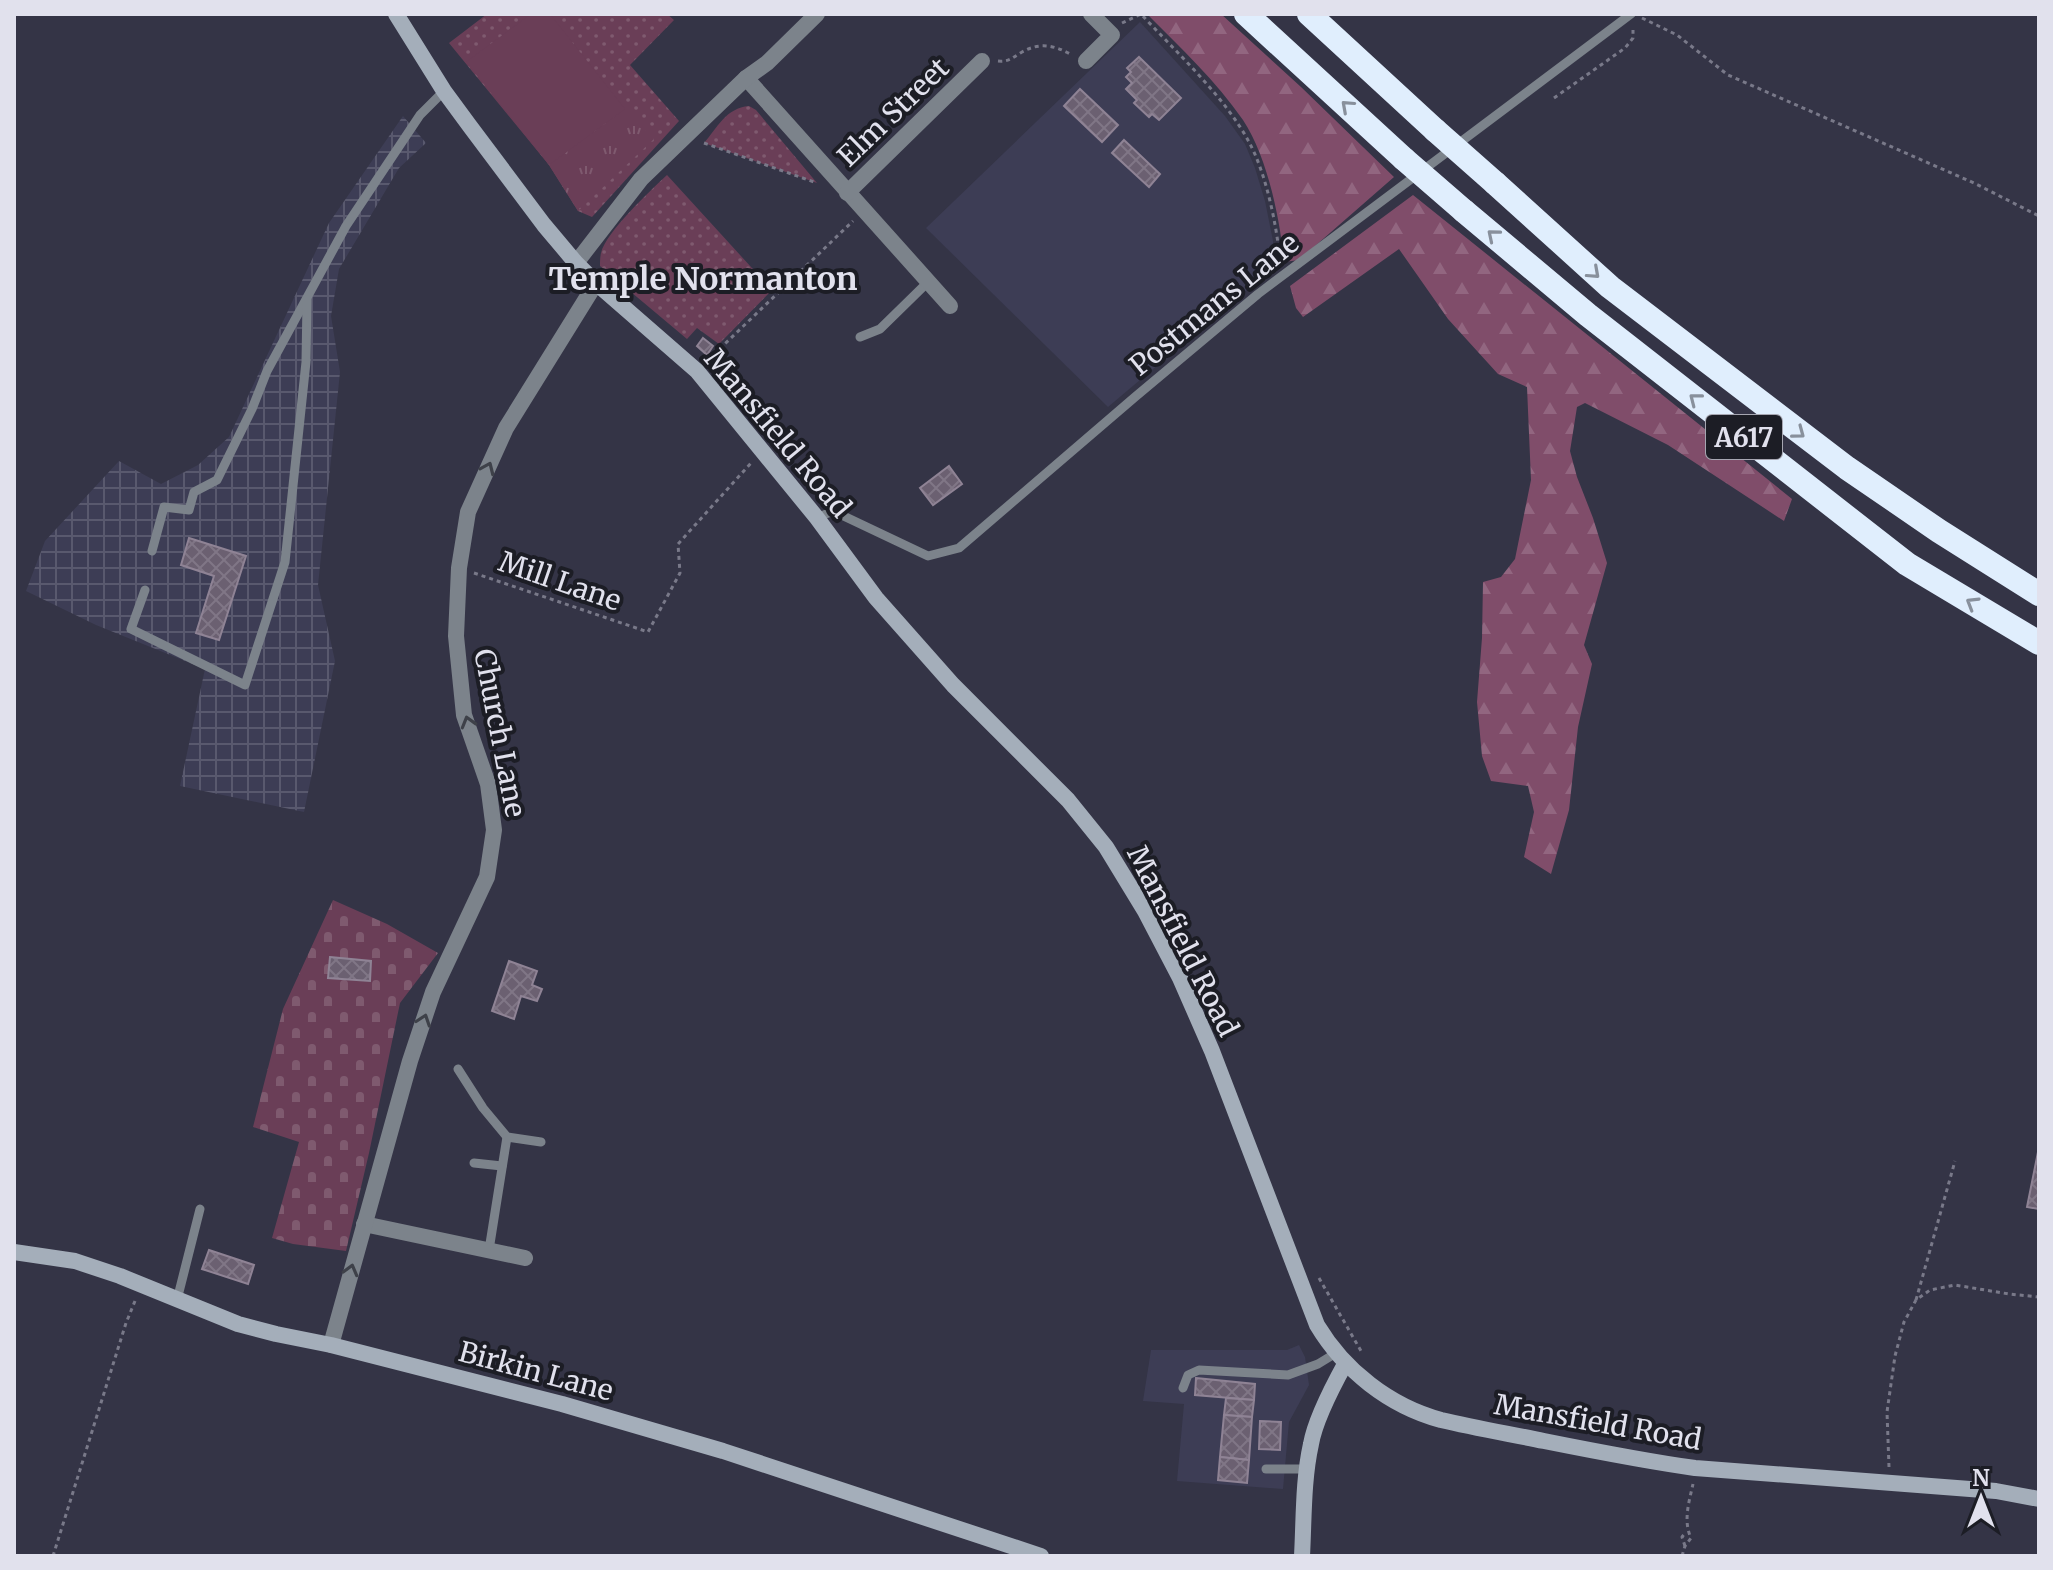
<svg xmlns="http://www.w3.org/2000/svg" width="2053" height="1570" font-family="Merriweather,serif">
	<style>
		.built { fill: #3d3d55 }
		.industrial { fill: url(#industrial-grid) }
		.grass { fill: url(#grass-dots) }
		.forest { fill: url(#forest-firs) }
		.cemetery { fill: url(#cemetery-stones) }
		.park { fill: url(#park-tufts) }
		.garden { fill: #6a3e57 }
		.building { fill: url(#building-cross-hatch); stroke: #8f8395; stroke-width: 2 }
		.lines { fill: none; stroke-linecap: round; stroke-linejoin: round }
		.path { stroke: #797989; stroke-width: 3; stroke-dasharray: 4 4; stroke-linecap: butt }
		.lane { stroke: #7c838b; stroke-width: 9 }
		.street { stroke: #7c838b; stroke-width: 16 }
		.secondary { stroke: #a4aeba; stroke-width: 16 }
		.highway { stroke: #e0eefd; stroke-width: 24 }
		.highway-bridge { stroke: #e0eefd; stroke-width: 24 }
		.oneway { stroke: #88909c }
		.oneway2 { stroke: #3e4149 }
		.labels { text-anchor: middle; dominant-baseline: central; stroke-width: 8; stroke-linejoin: round; paint-order: stroke }
		.shield { fill: #1c1d25; stroke: #a6a6b1; stroke-width: 2 }
		.shield-label { font-size: 26px; font-weight: bold; fill: #e1e1ed }
		.street-label { font-size: 28px; fill: #e1e1ed; stroke: #1c1d25 }
		.quarter-label { font-size: 32px; font-weight: bold; fill: #e1e1ed; stroke: #1c1d25 }
	</style>
	<defs>
		<pattern id="industrial-grid" width="8" height="8" patternUnits="userSpaceOnUse" patternTransform="scale(2)"><rect width="8" height="8" fill="#3d3d55"/><path d="M0 4h8M4 0v8" fill="none" stroke="#59596e"/></pattern>
		<pattern id="grass-dots" width="8" height="8" patternUnits="userSpaceOnUse" patternTransform="scale(2)"><rect width="8" height="8" fill="#6a3e57"/><path d="M2 2h.1M6 6h.1" fill="none" stroke="#7f5a6f" stroke-width="1.8" stroke-linecap="round"/></pattern>
		<pattern id="forest-firs" width="22" height="20" patternUnits="userSpaceOnUse" patternTransform="scale(2)"><rect width="22" height="20" fill="#804d6a"/><path d="M5 1l3.5 6h-7zM16 11l3.5 6h-7z" fill="#926680"/></pattern>
		<pattern id="cemetery-stones" width="16" height="16" patternUnits="userSpaceOnUse" patternTransform="scale(2)"><rect width="16" height="16" fill="#6a3e57"/><path d="M2 7V4a2 2 0 0 1 4 0v3zM10 15v-3a2 2 0 0 1 4 0v3z" fill="#7f5a6f"/></pattern>
		<pattern id="park-tufts" width="24" height="20" patternUnits="userSpaceOnUse" patternTransform="scale(2)"><rect width="24" height="20" fill="#6a3e57"/><path d="M3 7l-1-3M5 7V3M7 7l1-3M15 17l-1-3M17 17v-4M19 17l1-3" fill="none" stroke="#7f5a6f"/></pattern>
		<pattern id="building-cross-hatch" width="8" height="8" patternUnits="userSpaceOnUse" patternTransform="scale(2)"><rect width="8" height="8" fill="#6b6071"/><path d="M0 0l8 8M0 8l8-8" fill="none" stroke="#807686"/></pattern>
	</defs>
	<rect width="100%" height="100%" fill="#343446"/>
	<g class="built">
		<polygon points="1140,22 1225,116 1245,144 1255,168 1265,201 1273,241 1275,266 1108,407 926,228"/>
		<polygon points="1299,1345 1305,1357 1309,1385 1289,1422 1283,1489 1177,1481 1184,1404 1143,1401 1151,1350 1287,1350"/>
	</g>
	<polygon class="industrial" points="403,116 426,143 399,168 339,269 331,316 340,372 318,585 335,661 304,812 180,786 205,669 96,625 26,591 45,541 119,461 161,484 198,465 229,437 329,223"/>
	<g class="grass">
		<polygon points="487,14 667,14 674,20 630,65 679,121 592,217 578,211 549,165 449,43"/>
		<path d="M749 106 756 110 817 183 704 143C718 127 726 108 749 106Z"/>
		<path d="M667 175 772 290 719 344 697 328 687 339 600 266C600 263 600 257 601 253 606 232 650 191 667 175Z"/>
	</g>
	<g class="forest">
		<path d="M1147 14H1221L1301 87 1394 177 1299 260 1284 262C1280 218 1267 156 1243 120 1216 81 1181 48 1147 14Z"/>
		<polygon points="1413,195 1792,499 1784,521 1668,445 1585,403 1577,407 1570,451 1577,477 1593,518 1607,563 1584,645 1592,664 1578,727 1569,810 1551,874 1524,857 1534,812 1528,786 1491,781 1482,756 1477,702 1482,638 1483,582 1501,577 1515,559 1531,480 1527,387 1498,374 1448,319 1399,249 1303,317 1296,308 1290,286"/>
	</g>
	<polygon class="cemetery" points="333,900 387,924 438,953 400,1003 369,1153 346,1251 293,1244 272,1238 299,1142 253,1127 283,1009"/>
	<polygon class="park" points="625,109 654,139 578,211 549,165"/>
	<polygon class="garden" points="531,14 550,14 625,109 549,165 466,62"/>
	<g class="building">
		<polygon points="1139,57 1181,98 1159,120 1152,114 1149,117 1134,103 1137,100 1126,89 1132,83 1126,77 1131,72 1127,68"/>
		<polygon points="1080,89 1118,125 1102,142 1064,106"/>
		<polygon points="1124,140 1160,174 1149,187 1112,153"/>
		<polygon points="703,338 713,346 707,355 697,346"/>
		<polygon points="949,466 962,484 933,505 920,488"/>
		<polygon points="189,538 246,556 219,640 196,633 214,576 181,565"/>
		<polygon points="330,957 371,961 370,981 328,978"/>
		<polygon points="509,961 537,971 532,985 542,989 537,1001 521,996 514,1019 492,1011"/>
		<polygon points="2039,1147 2039,1209 2027,1207"/>
		<polygon points="209,1250 254,1265 248,1284 202,1269"/>
		<polygon points="1196,1378 1255,1384 1254,1400 1195,1395"/>
		<polygon points="1226,1398 1254,1400 1252,1417 1224,1415"/>
		<polygon points="1224,1415 1252,1417 1249,1460 1220,1457"/>
		<polygon points="1260,1421 1281,1422 1280,1450 1259,1449"/>
		<polygon points="1220,1457 1249,1460 1247,1483 1218,1480"/>
	</g>
	<g class="lines">
		<g class="path">
			<polyline points="1642,18 1677,35 1728,75 1974,183 2039,216"/>
			<path d="M1122 23 1141 14C1176 52 1225 97 1249 142 1266 173 1277 226 1280 261"/>
			<path d="M998 61C1009 62 1012 58 1022 52 1040 42 1054 45 1072 55"/>
			<polyline points="1554,98 1625,48 1633,38 1633,30"/>
			<polyline points="704,143 814,182"/>
			<polyline points="708,360 853,221"/>
			<polyline points="474,573 648,632 680,573 678,544 751,463"/>
			<polyline points="1319,1278 1361,1351"/>
			<polyline points="1916,1300 1955,1161"/>
			<polyline points="1889,1467 1887,1412 1895,1356 1904,1322 1916,1300 1930,1290 1955,1285 2009,1294 2039,1297"/>
			<polyline points="1685,1546 1682,1537 1686,1532"/>
			<polyline points="53,1556 126,1323 135,1301"/>
			<path d="M1682 1556 1685 1546 1691 1538C1683 1521 1689 1502 1693 1484"/>
		</g>
		<g class="lane">
			<polyline points="860,337 880,329 928,282"/>
			<polyline points="817,518 833,511 928,556 959,548 1135,397 1258,294 1631,14"/>
			<polyline points="152,551 164,507 189,510 194,492 217,480 252,409 267,371 346,226 420,115 444,91"/>
			<polyline points="145,590 131,629 245,685 285,562 306,362 307,300"/>
			<polyline points="458,1069 483,1108 507,1137"/>
			<polyline points="474,1163 502,1166"/>
			<polyline points="489,1250 507,1137 541,1142"/>
			<polyline points="177,1300 200,1209"/>
			<polyline points="1183,1388 1188,1375 1199,1370 1288,1375 1318,1364 1336,1353"/>
			<polyline points="1266,1469 1307,1469"/>
		</g>
		<g class="street">
			<polyline points="1086,61 1112,35 1091,14"/>
			<polyline points="746,78 950,306"/>
			<polyline points="847,193 982,61"/>
			<polyline points="576,263 641,179 746,78 767,63 817,14"/>
			<polyline points="364,1224 525,1258"/>
			<polyline points="331,1345 410,1061 433,992 487,877 494,830 488,784 464,715 456,636 459,568 468,512 506,428 596,283"/>
		</g>
		<g class="secondary">
			<path d="M396 14 444 91 469 125 544 225 576 263 596 283 697 371 817 518 876 598 953 685 1068 800 1106 847 1145 911 1180 978 1212 1051 1317 1325C1344 1370 1389 1406 1441 1420 1475 1428 1510 1434 1544 1441 1594 1451 1644 1461 1695 1468L1996 1491 2039 1499"/>
			<polyline points="14,1252 75,1261 120,1276 238,1324 276,1334 331,1345 562,1404 723,1451 1041,1556"/>
			<path d="M1302 1556C1304 1519 1303 1480 1311 1444 1315 1421 1334 1384 1345 1364"/>
		</g>
		<g class="highway">
			<polyline points="1246,14 1404,159"/>
			<polyline points="1309,14 1435,130"/>
			<polyline points="1495,183 1610,287 1847,468 1939,531 2039,594"/>
			<polyline points="1464,211 1588,315 1907,564 2039,643"/>
		</g>
		<g class="highway-bridge">
			<polyline points="1435,130 1495,183"/>
			<polyline points="1404,159 1464,211"/>
		</g>
	</g>
	<defs><path id="oneway-chevron" d="M-2-3.5L2.5 0L-2 3.5" fill="none" stroke-width="1.6" stroke-linecap="round" stroke-linejoin="round" transform="scale(2)"/></defs>
	<g class="oneway">
		<use href="#oneway-chevron" transform="translate(1347 106) rotate(-138)"/>
		<use href="#oneway-chevron" transform="translate(1493 235) rotate(-140)"/>
		<use href="#oneway-chevron" transform="translate(1594 273) rotate(42)"/>
		<use href="#oneway-chevron" transform="translate(1695 399) rotate(-142)"/>
		<use href="#oneway-chevron" transform="translate(1799 433) rotate(37)"/>
		<use href="#oneway-chevron" transform="translate(1972 603) rotate(-149)"/>
	</g>
	<g class="oneway2">
		<use href="#oneway-chevron" transform="translate(488 468) rotate(-66)"/>
		<use href="#oneway-chevron" transform="translate(468 722) rotate(-106)"/>
		<use href="#oneway-chevron" transform="translate(424 1020) rotate(-71)"/>
		<use href="#oneway-chevron" transform="translate(351 1270) rotate(-75)"/>
	</g>
	<g class="labels">
		<rect class="shield" x="1706" y="415" width="76" height="44" rx="6"/>
		<g class="shield-label">
			<text x="1744" y="437">A617</text>
		</g>
		<g class="street-label">
			<text transform="translate(893 112) rotate(-44)">Elm Street</text>
			<text transform="translate(1214 304) rotate(-39)">Postmans Lane</text>
			<text transform="translate(778 433) rotate(50)">Mansfield Road</text>
			<text transform="translate(560 581) rotate(19)">Mill Lane</text>
			<text transform="translate(500 733) rotate(79)">Church Lane</text>
			<text transform="translate(1183 941) rotate(63)">Mansfield Road</text>
			<text transform="translate(536 1371) rotate(15)">Birkin Lane</text>
			<text transform="translate(1598 1422) rotate(10)">Mansfield Road</text>
		</g>
		<g class="quarter-label">
			<text x="703" y="279">Temple Normanton</text>
		</g>
	</g>
	<rect width="2053" height="1570" fill="none" stroke="#e1e1ed" stroke-width="32"/>
	<g transform="translate(1981 1498)" stroke="#1c1d25" stroke-width="6" paint-order="stroke">
	<path d="M0-6L14 30L0 20L-14 30Z" fill="#e1e1ed"/>
	<text y="-12" font-size="22" font-weight="bold" text-anchor="middle" fill="#e1e1ed">N</text>
	</g>
</svg>
